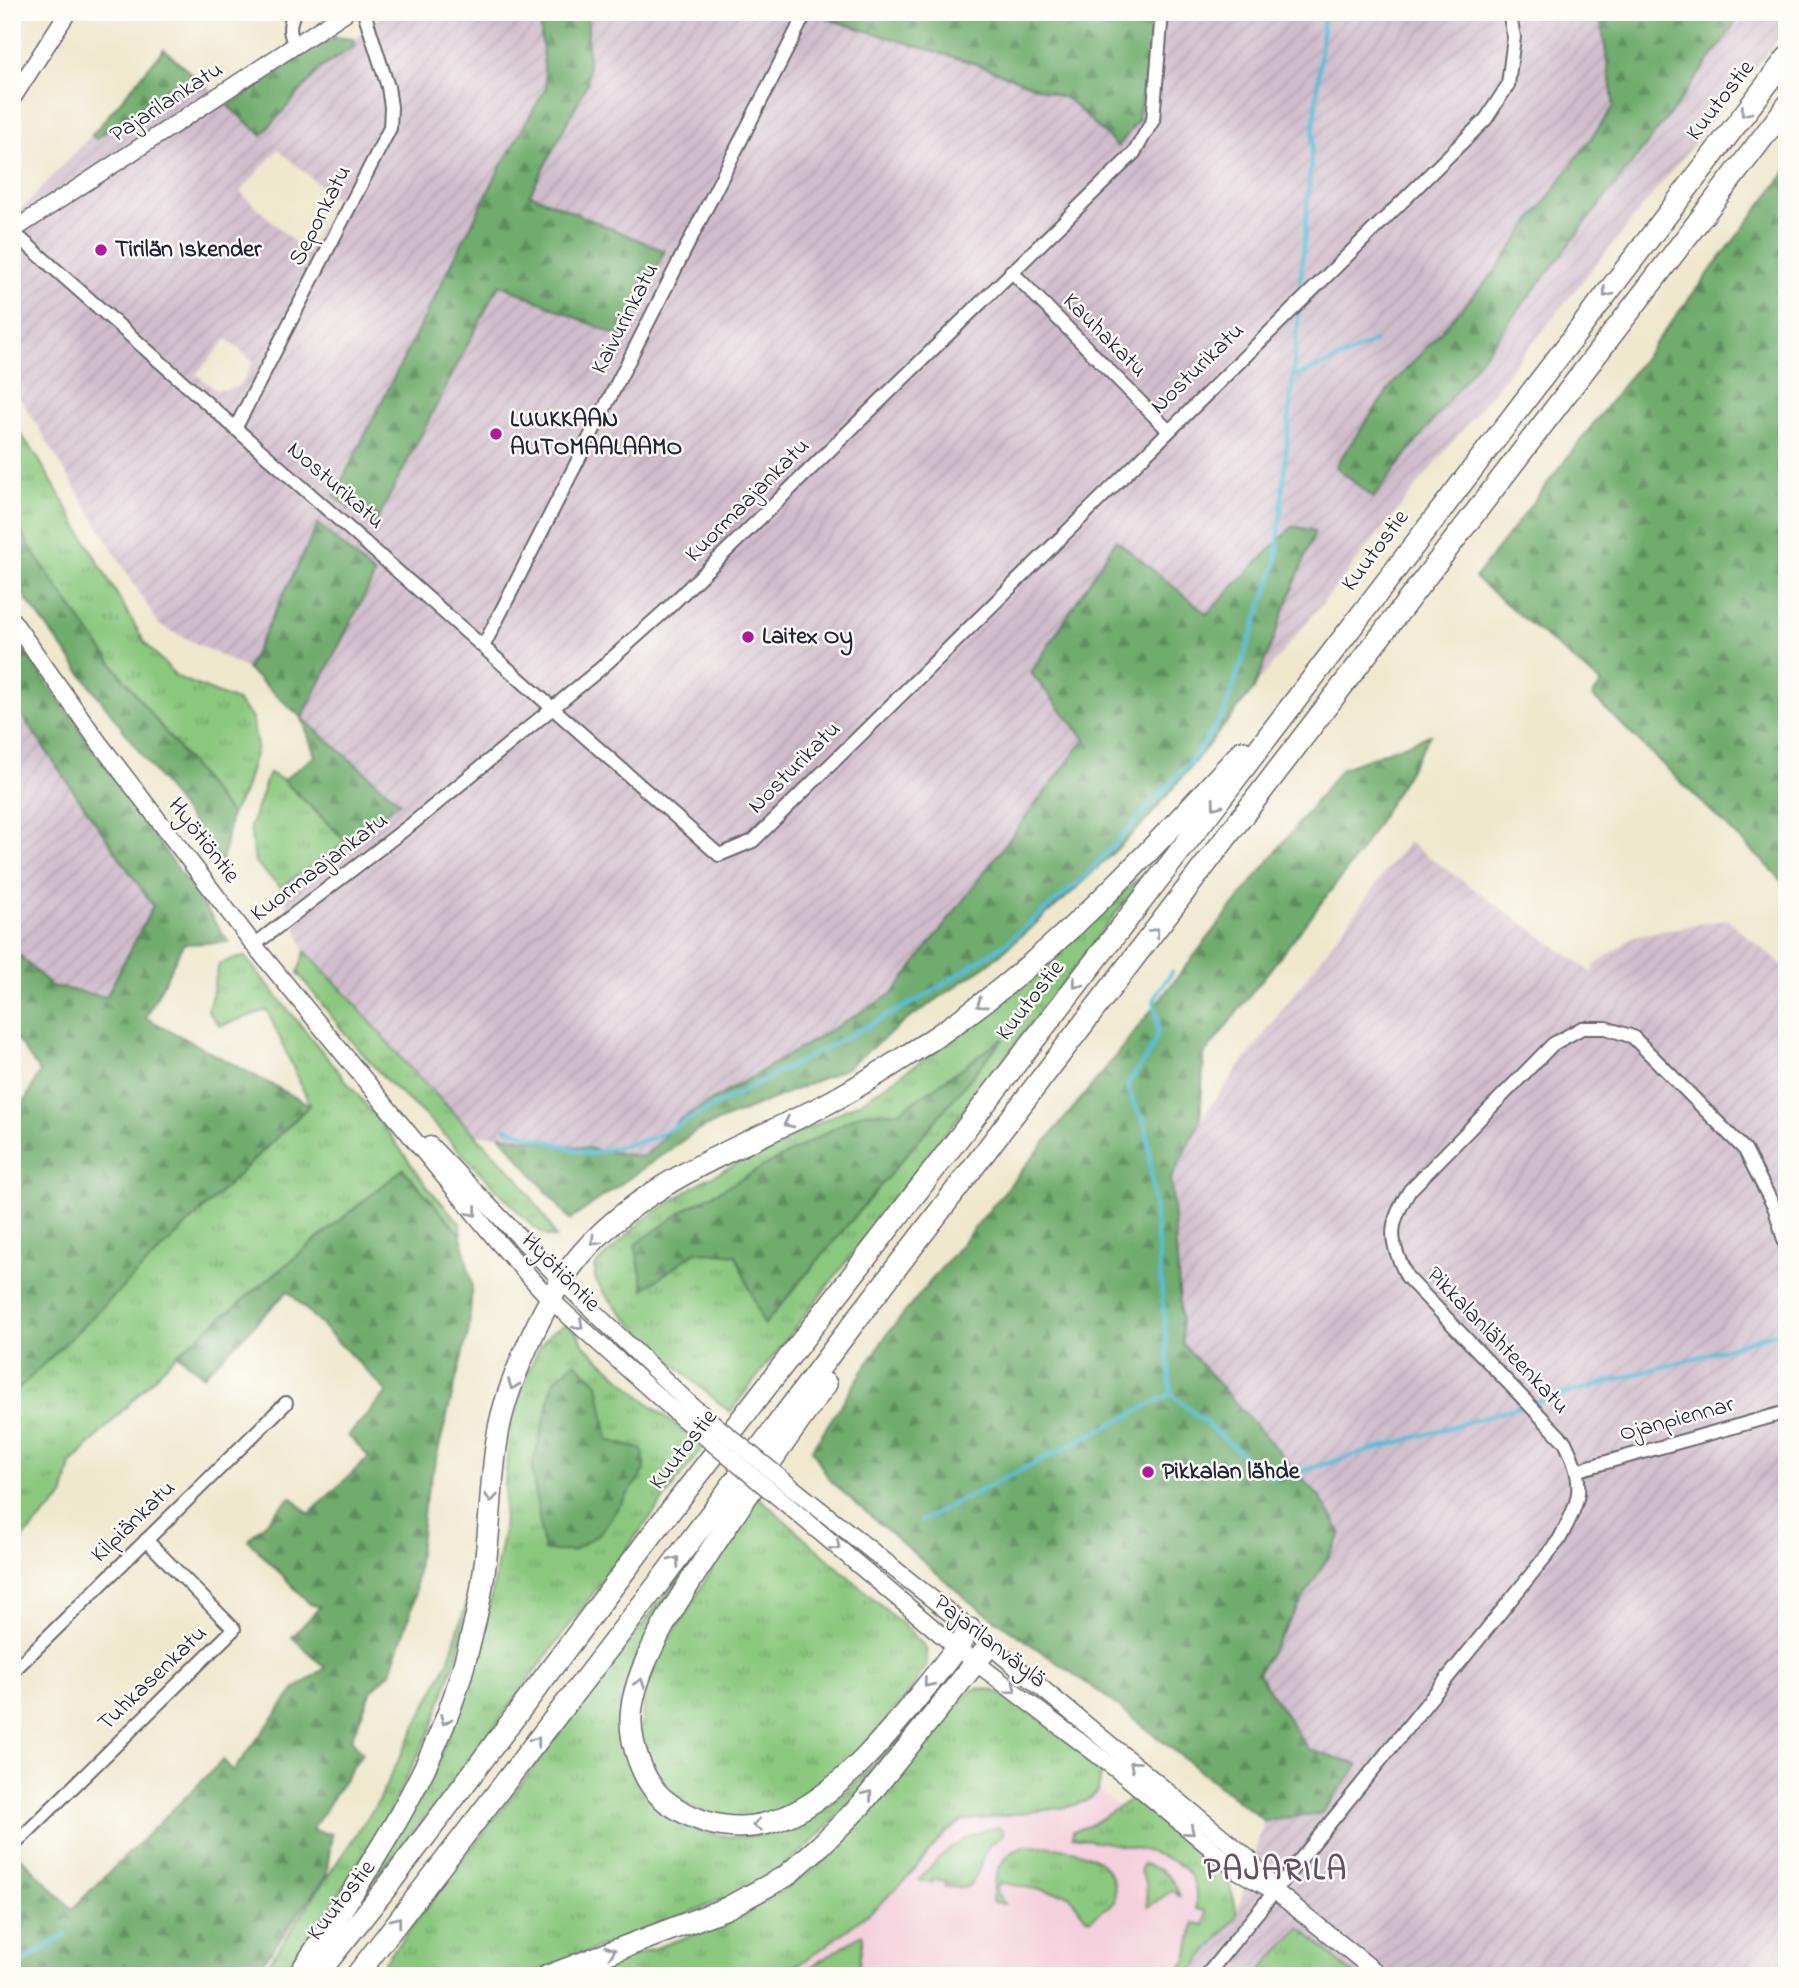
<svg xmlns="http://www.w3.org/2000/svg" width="1799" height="1988" font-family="'Indie Flower',sans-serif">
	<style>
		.built { fill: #f4cfdc }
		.industrial { fill: url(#industrial-furrows); fill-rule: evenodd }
		.grass { fill: url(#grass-tufts); stroke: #56755c; stroke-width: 2 }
		.forest { fill: url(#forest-firs); stroke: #486754; stroke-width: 2 }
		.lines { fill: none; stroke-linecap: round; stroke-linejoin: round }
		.stream { stroke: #59bdd7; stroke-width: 4.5 }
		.street-casing { stroke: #6a676e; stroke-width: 16 }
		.secondary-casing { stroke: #6a676e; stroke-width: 19 }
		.highway-casing { stroke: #6a676e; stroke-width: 24 }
		.street { stroke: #fff; stroke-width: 12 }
		.secondary { stroke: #fff; stroke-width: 16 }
		.highway { stroke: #fff; stroke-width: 21 }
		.secondary-bridge-casing { stroke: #6a676e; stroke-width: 19; stroke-linecap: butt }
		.secondary-bridge { stroke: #fff; stroke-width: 16 }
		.oneway { stroke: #9c9ca7 }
		.poi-dot { fill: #b5179e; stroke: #fdfcf7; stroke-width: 2.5 }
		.labels { text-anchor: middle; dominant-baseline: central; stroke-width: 5; stroke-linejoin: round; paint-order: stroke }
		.street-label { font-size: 24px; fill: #22223b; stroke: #fdfcf7 }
		.poi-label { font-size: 24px; font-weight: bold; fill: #22223b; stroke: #fdfcf7; text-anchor: start }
		.district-label { font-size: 32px; font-weight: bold; letter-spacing: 2px; fill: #635068; stroke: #fdfcf7 }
	</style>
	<defs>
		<pattern id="industrial-furrows" width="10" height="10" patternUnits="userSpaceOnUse" patternTransform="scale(1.75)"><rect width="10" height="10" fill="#d0bdcc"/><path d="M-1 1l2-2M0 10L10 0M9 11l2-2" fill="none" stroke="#b2a2b0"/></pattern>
		<pattern id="grass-tufts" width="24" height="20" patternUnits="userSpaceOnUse" patternTransform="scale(1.75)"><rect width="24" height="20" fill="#8ac87e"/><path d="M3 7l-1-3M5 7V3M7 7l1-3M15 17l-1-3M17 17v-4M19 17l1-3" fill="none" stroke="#70a268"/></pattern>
		<pattern id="forest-firs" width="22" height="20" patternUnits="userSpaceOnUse" patternTransform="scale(1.75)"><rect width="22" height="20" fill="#6fac6d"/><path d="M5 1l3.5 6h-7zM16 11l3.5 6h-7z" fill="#5b8c5b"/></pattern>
	</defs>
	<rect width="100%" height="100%" fill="#fdfcf7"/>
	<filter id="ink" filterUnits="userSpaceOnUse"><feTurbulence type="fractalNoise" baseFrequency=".0143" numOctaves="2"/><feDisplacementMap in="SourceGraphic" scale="14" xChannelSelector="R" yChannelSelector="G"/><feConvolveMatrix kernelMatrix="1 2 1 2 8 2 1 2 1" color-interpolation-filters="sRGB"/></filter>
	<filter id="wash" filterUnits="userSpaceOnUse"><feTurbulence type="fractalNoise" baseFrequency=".00686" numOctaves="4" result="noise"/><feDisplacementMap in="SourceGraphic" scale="28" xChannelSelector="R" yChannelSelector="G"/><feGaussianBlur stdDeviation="1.57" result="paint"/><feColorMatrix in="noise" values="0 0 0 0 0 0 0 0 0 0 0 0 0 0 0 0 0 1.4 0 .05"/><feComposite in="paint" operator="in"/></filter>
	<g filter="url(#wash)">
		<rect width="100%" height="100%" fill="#efe8cd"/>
		<polygon class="built" points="1002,1730 1079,1774 1172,1851 1237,1912 1186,1976 723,1976"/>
		<g class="industrial">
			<path d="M375 12H1787V28L1147 820 1070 894 987 965 679 1120 644 1157 500 1135H474L407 1065 350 998 305 951 280 887 347 842 400 802 247 669 159 625 24 404 12 389V219L92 135 164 49 262 134 321 68 354 47 353 39 377 25ZM278 149 336 200 307 254 240 192ZM227 339 253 362 244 379 236 387 225 390 214 389 196 374Z"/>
			<polygon points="12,633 229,942 183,944 145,1018 106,997 51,986 12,948"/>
			<polygon points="1408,842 1593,973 1594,966 1634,936 1727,919 1787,969 1787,1976 1355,1976 1300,1928 1255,1976 1186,1976 1237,1912 1264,1821 1321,1813 1359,1765 1308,1749 1258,1673 1342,1534 1321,1499 1183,1344 1171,1179 1208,1109"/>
		</g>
		<g class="grass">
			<polygon points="12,422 38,458 145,643 177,677 237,701 252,718 257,746 244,792 231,815 115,668 49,577 12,518"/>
			<polygon points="269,773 283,780 347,842 280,887 255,862 250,827"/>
			<path d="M1155 863 730 1412C705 1392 602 1303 595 1277 595 1273 595 1270 595 1266L643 1220 704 1180 861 1102 970 1028 1047 964Z"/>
			<polygon points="305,951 350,998 407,1065 518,1178 548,1222 556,1238 547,1236 531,1225 430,1120 388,1082 347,1036 298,973"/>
			<polygon points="244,956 388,1132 429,1189 460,1223 461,1235 403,1169 177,1354 71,1464 63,1497 12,1549 12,1395 310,1105 267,1010 220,1026 208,1011 219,964"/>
			<polygon points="567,1324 578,1334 584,1345 648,1403 703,1447 435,1805 353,1907 428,1783 462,1706 483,1640 503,1534 506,1469 511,1420 525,1378 540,1346 551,1333"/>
			<polygon points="757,1496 912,1633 926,1648 927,1663 911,1691 846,1767 783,1810 752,1819 712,1817 690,1807 665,1787 649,1761 641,1732 645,1688 667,1643"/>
			<path d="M708 1539C683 1583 654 1626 632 1672 626 1685 623 1705 621 1719 619 1738 629 1757 638 1773 644 1783 650 1797 658 1805 695 1842 755 1845 801 1822 860 1792 910 1719 953 1669L959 1666 861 1792 805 1849 770 1875 733 1896 525 1976H374Z"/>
			<polygon points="476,1573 459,1650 432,1727 389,1813 289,1976 260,1976 376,1805 448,1662"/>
			<path d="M976 1688 992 1690 1022 1704 1100 1768C1102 1796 1093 1800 1067 1807L962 1821 944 1834 906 1879 876 1908 806 1960 775 1976H576L721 1925 769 1899 815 1869 858 1825 964 1697Z"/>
			<path d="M1136 1796 1230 1873C1226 1890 1238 1898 1236 1917L1187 1976H1175L1187 1960 1194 1923 1204 1925 1206 1911 1196 1909C1196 1898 1197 1887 1191 1877 1175 1849 1102 1843 1072 1837L1073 1831 1091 1825Z"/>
			<path d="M998 1827 1003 1830V1835C977 1850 986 1866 970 1885L964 1888 945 1886 946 1881 933 1879 932 1884 919 1880C940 1854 964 1833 998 1827Z"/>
			<path d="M1024 1846C1062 1845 1122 1851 1114 1902L1091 1919 1086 1918 1069 1895 1002 1883 995 1888 1004 1904 992 1902C994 1877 998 1856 1024 1846Z"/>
			<path d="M1143 1864C1163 1869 1174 1877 1180 1897L1173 1890 1148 1907 1146 1883 1140 1872Z"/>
			<polygon points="1300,1928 1355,1976 1255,1976"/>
			<polygon points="862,1934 863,1938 857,1976 797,1976"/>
		</g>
		<g class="forest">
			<polygon points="539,12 588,12 588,82 530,194 665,251 621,337 499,284 374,526 334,496 500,168 546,88"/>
			<polygon points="830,12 1155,12 1155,26 1138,120 1118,147 1069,100 976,64 828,19"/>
			<polygon points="1602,12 1740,12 1731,30 1674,109 1373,498 1335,466 1392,385 1493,274 1614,106 1600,14"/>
			<polygon points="334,37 353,39 355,46 321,68 262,135 228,106 318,45"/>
			<polygon points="164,49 206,87 188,90 168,88 96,139 92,135"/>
			<polygon points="1787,171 1787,890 1776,874 1592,696 1602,684 1475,578"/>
			<path d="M12 518C77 623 154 718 231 815L222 863 12 580Z"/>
			<polygon points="318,524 375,575 302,718 400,802 347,842 283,780 315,756 302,718 247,669"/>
			<polygon points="1293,526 1315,531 1254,689 1147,820 1070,894 987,965 907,1020 845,1069 696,1131 570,1220 500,1135 644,1157 679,1120 893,993 1085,739 1031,673 1116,540 1207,614"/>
			<polygon points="12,633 229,942 183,944 146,1018 310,1105 12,1395 12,1126 40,1072 12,1033 12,948 51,986 106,997 153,906 12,701"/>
			<polygon points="1430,735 1359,854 1204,1055 1200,1122 1171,1179 1183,1344 1321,1499 1342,1534 1258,1673 1308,1749 1359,1765 1321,1813 1264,1821 1102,1694 970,1602 830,1481 812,1449 887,1334 1098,1078 1341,769"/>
			<polygon points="1004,1038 764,1325 736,1255 697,1251 644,1289 635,1245 684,1210 862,1113 899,1112"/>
			<polygon points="403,1169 461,1235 472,1285 469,1329 424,1506 414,1601 391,1672 372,1690 351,1739 362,1753 312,1830 332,1834 326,1876 253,1976 12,1976 12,1866 21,1857 72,1909 223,1760 233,1771 295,1689 325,1668 292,1637 320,1607 310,1604 248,1540 291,1497 309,1514 369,1457 348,1436 387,1392 288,1291 203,1376 177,1354"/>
			<polygon points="575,1362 598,1383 608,1440 643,1450 645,1470 600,1533 572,1551 544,1551 532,1469 554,1381"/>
		</g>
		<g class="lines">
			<g class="stream">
				<polyline points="1299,299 1324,12"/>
				<polyline points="1293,378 1345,356 1374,341"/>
				<path d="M1172 972C1168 980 1156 992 1155 999 1153 1008 1159 1018 1158 1027 1156 1049 1139 1067 1127 1085L1134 1104 1145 1122 1149 1148 1171 1394 1273 1479 1543 1400 1695 1358 1787 1329"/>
				<polyline points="506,1128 590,1154 653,1138 927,995 1005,944 1087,875 1195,756 1224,714 1276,565 1299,308"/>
				<polyline points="921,1521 1171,1394"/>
				<polyline points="12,1968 66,1935"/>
			</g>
		</g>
	</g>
	<g filter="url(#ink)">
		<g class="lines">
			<defs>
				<g id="street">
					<path d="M295 12C288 24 289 33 295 45"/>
					<polyline points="13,232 719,855 753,841 1486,119 1508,85 1514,37 1509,12"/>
					<polyline points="1011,271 1168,430"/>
					<polyline points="235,429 390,128 391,107 388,87 364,12"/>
					<polyline points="484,645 806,12"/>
					<polyline points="254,945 413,823 600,669 667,609 1134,153 1153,120 1162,12"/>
					<polyline points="1578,1470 1787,1412"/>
					<polyline points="12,1672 286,1403"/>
					<polyline points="12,1847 234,1629 146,1540"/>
					<path d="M1206 1976 1559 1540C1581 1498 1586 1486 1565 1442L1407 1277C1389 1239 1387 1227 1410 1190L1553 1044 1582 1028H1606L1633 1037 1745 1150 1775 1209 1787 1250"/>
				</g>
				<g id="secondary">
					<polyline points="12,99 68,12"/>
					<polyline points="12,231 346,12"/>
					<polyline points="12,620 97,740 254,945 497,1241 551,1300 681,1417"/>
					<polyline points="430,1145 562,1281 691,1405"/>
					<polyline points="794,1489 970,1629 1248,1858 1270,1884"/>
					<polyline points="784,1502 957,1648 1125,1776 1238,1871 1276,1892 1381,1976"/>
				</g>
				<g id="highway">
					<path d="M826 1384C784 1442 743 1500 705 1559 678 1600 640 1657 632 1706 627 1738 642 1787 671 1805 769 1869 849 1780 908 1709 929 1683 951 1657 970 1629"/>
					<path d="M298 1976C361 1880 432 1780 463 1668 472 1636 480 1604 484 1572 491 1526 490 1479 498 1434 505 1388 545 1300 574 1263 639 1180 744 1148 834 1100 865 1083 895 1063 925 1044 1046 965 1145 857 1242 751"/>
					<polyline points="316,1976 390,1883 651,1536 1204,820 1787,58"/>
					<polyline points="356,1976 658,1584 834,1349 1787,106"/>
					<polyline points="548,1976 727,1908 786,1876 821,1845 861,1805 989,1646"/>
				</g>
			</defs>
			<use href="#street" class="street-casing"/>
			<use href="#secondary" class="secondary-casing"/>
			<use href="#highway" class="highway-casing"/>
			<use href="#street" class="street"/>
			<use href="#secondary" class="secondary"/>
			<use href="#highway" class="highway"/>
			<defs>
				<g id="secondary-bridge">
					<polyline points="691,1405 794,1489"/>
					<polyline points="681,1417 784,1502"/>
				</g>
			</defs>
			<use href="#secondary-bridge" class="secondary-bridge-casing"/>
			<use href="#secondary-bridge" class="secondary-bridge"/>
		</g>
		<defs><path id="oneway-chevron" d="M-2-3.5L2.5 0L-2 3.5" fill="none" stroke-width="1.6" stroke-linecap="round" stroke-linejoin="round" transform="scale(1.75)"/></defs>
		<g class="oneway">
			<use href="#oneway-chevron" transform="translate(1745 112) rotate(128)"/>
			<use href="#oneway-chevron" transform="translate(1607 293) rotate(128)"/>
			<use href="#oneway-chevron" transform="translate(1216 805) rotate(127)"/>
			<use href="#oneway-chevron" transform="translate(1155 932) rotate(-52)"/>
			<use href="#oneway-chevron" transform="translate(1077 984) rotate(128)"/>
			<use href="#oneway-chevron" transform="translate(981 1004) rotate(144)"/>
			<use href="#oneway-chevron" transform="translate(788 1123) rotate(154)"/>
			<use href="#oneway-chevron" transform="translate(473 1212) rotate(51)"/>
			<use href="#oneway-chevron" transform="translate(595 1241) rotate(135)"/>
			<use href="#oneway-chevron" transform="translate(579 1325) rotate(42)"/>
			<use href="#oneway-chevron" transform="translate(513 1385) rotate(111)"/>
			<use href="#oneway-chevron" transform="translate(491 1498) rotate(95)"/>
			<use href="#oneway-chevron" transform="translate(836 1546) rotate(40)"/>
			<use href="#oneway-chevron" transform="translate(675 1561) rotate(-53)"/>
			<use href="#oneway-chevron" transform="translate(640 1683) rotate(-71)"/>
			<use href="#oneway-chevron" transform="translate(928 1683) rotate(129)"/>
			<use href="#oneway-chevron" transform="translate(1012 1689) rotate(37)"/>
			<use href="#oneway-chevron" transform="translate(445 1720) rotate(112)"/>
			<use href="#oneway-chevron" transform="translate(536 1741) rotate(-52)"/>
			<use href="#oneway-chevron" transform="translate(1134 1765) rotate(-140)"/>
			<use href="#oneway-chevron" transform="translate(868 1795) rotate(-51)"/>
			<use href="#oneway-chevron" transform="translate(757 1825) rotate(172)"/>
			<use href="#oneway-chevron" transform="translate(1190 1831) rotate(40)"/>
			<use href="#oneway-chevron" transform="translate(397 1921) rotate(-53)"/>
			<use href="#oneway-chevron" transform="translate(611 1951) rotate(-20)"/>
		</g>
	</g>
	<g class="poi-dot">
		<circle cx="101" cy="250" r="7"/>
		<circle cx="496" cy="434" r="7"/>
		<circle cx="748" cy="637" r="7"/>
		<circle cx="1148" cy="1472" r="7"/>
	</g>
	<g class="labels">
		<g class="street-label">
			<text transform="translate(1721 101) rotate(-52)">Kuutostie</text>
			<text transform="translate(167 103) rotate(-33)">Pajarilankatu</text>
			<text transform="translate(321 216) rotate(-63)">Seponkatu</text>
			<text transform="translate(626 319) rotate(-63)">Kaivurinkatu</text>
			<text transform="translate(1104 336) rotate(45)">Kauhakatu</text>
			<text transform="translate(1198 369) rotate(-44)">Nosturikatu</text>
			<text transform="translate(335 486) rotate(41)">Nosturikatu</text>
			<text transform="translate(748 501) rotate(-45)">Kuormaajankatu</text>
			<text transform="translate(1376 551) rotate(-53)">Kuutostie</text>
			<text transform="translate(795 768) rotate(-45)">Nosturikatu</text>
			<text transform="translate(203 841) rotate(52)">Hyötiöntie</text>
			<text transform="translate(320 868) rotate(-37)">Kuormaajankatu</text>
			<text transform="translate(1031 1001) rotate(-52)">Kuutostie</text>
			<text transform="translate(560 1273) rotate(45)">Hyötiöntie</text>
			<text transform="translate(1497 1341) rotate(46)">Pikkalanlähteenkatu</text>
			<text transform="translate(1677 1420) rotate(-15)">Ojanpiennar</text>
			<text transform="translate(684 1450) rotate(-52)">Kuutostie</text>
			<text transform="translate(134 1522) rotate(-44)">Kilpiänkatu</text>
			<text transform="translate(989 1642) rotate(38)">Pajarilanväylä</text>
			<text transform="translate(153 1679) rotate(-44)">Tuhkasenkatu</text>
			<text transform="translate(342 1901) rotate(-52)">Kuutostie</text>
		</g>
		<g class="poi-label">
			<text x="115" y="250">Tirilän Iskender</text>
			<text x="510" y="420">LUUKKAAN<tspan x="510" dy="28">AUTOMAALAAMO</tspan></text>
			<text x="762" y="637">Laitex Oy</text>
			<text x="1162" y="1472">Pikkalan lähde</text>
		</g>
		<g class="district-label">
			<text x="1276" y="1871">PAJARILA</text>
		</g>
	</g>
	<rect width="1799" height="1988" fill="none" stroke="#fdfcf7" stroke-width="42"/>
</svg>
